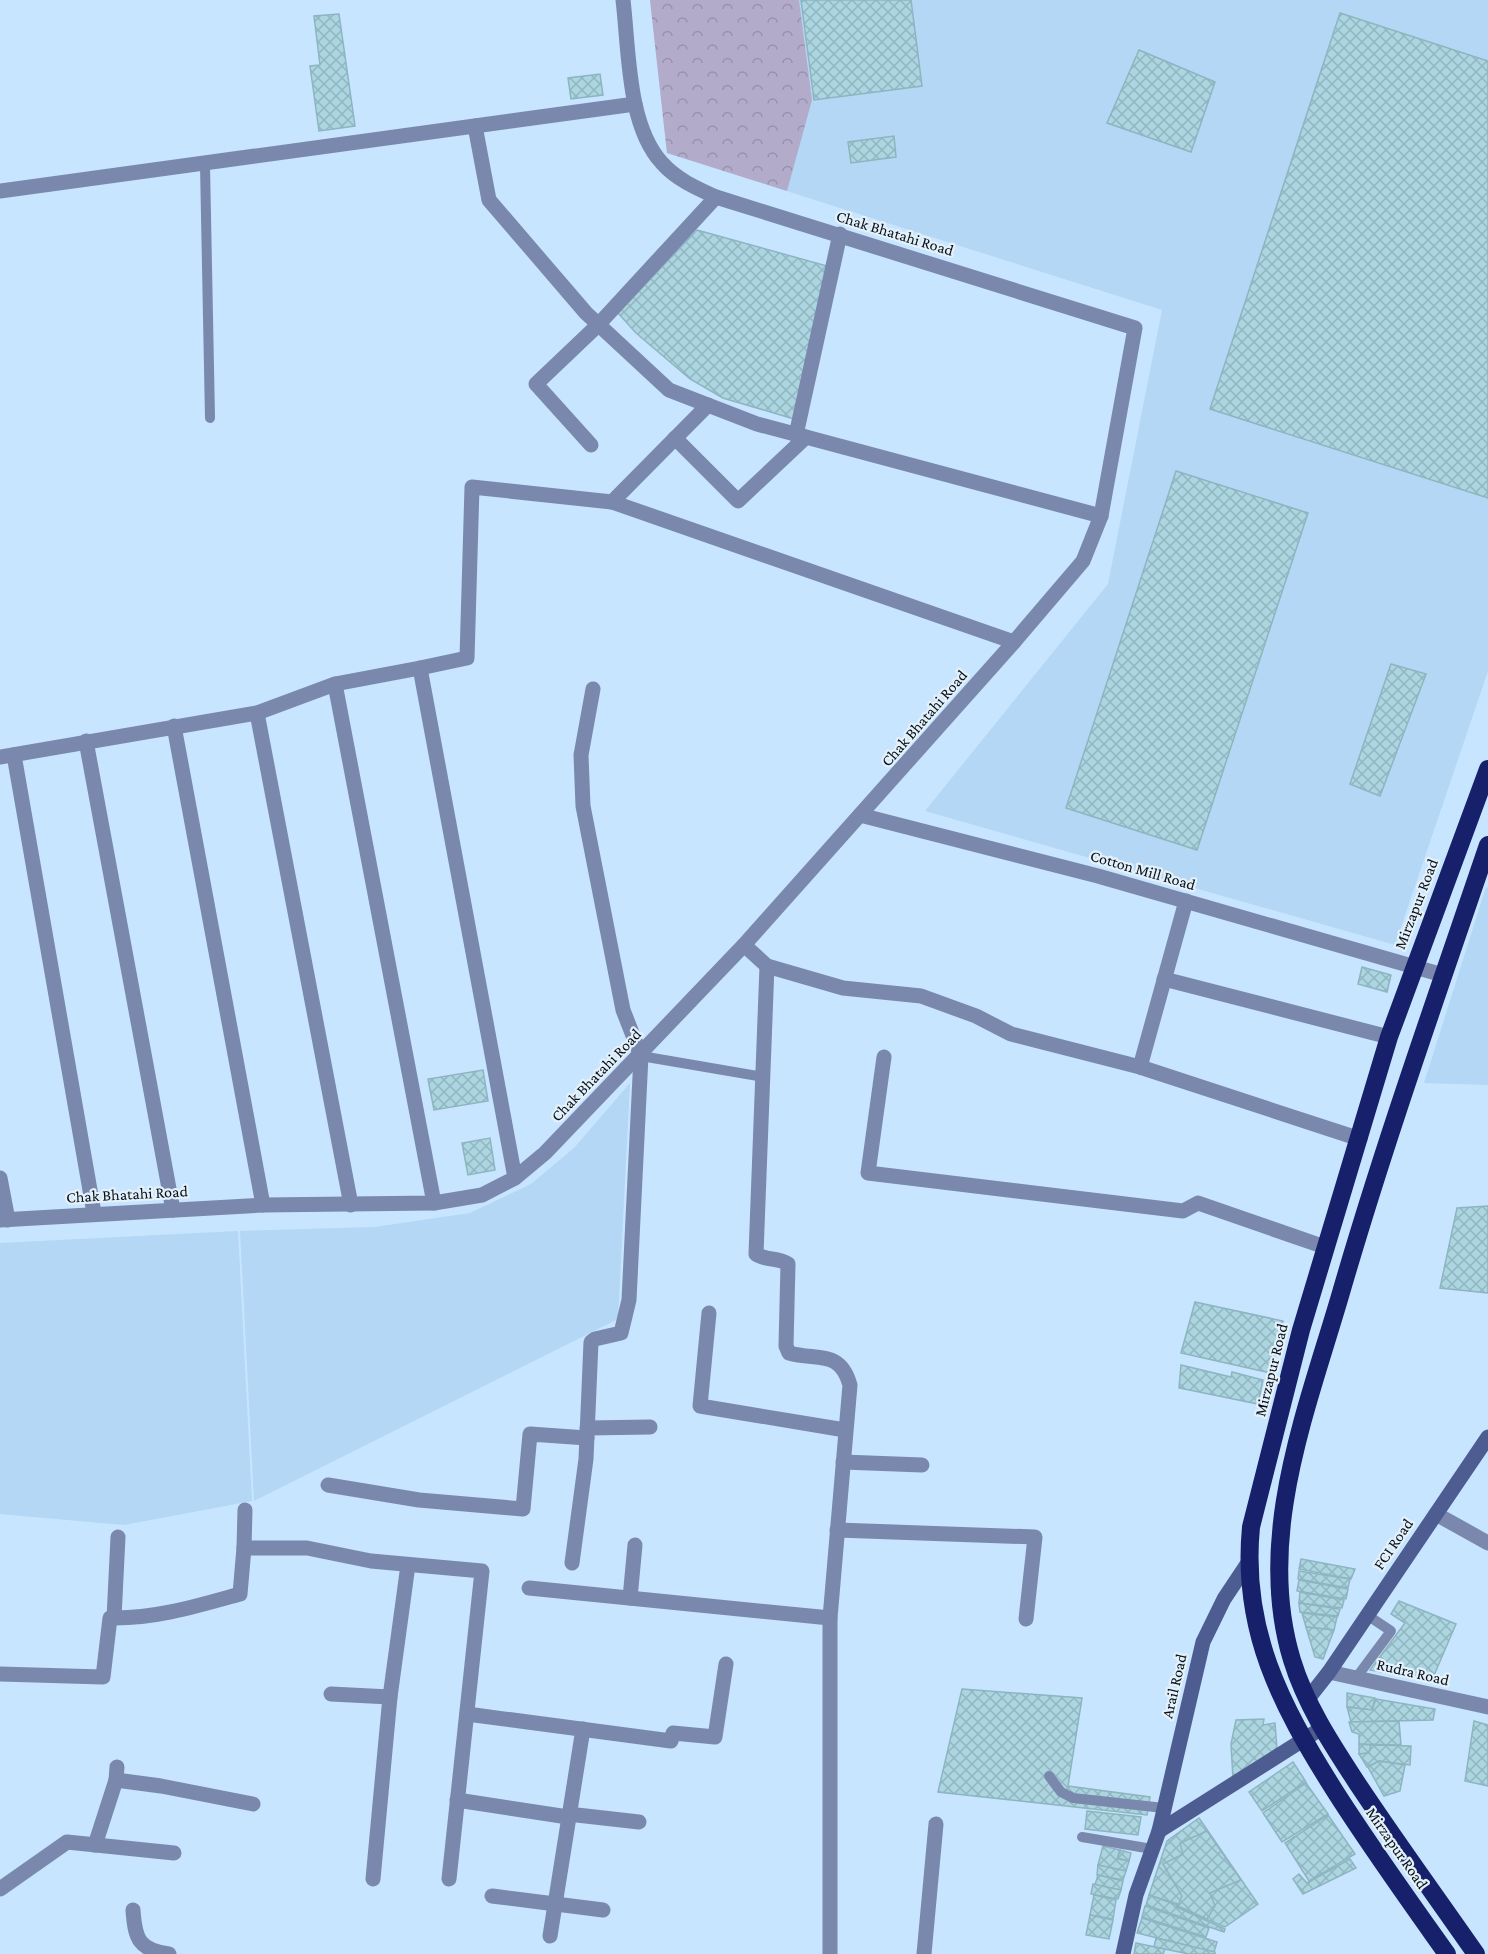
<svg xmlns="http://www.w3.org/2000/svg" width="1488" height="1954" font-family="'Crimson Pro',serif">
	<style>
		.built { fill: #b3d7f4 }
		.forest { fill: url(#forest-crowns) }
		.building { fill: url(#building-cross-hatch); stroke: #8cb5c0; stroke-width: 1.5 }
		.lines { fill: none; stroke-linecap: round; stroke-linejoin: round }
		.lane { stroke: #7b88ae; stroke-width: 10 }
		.street { stroke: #7b88ae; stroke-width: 15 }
		.secondary { stroke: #4d5d92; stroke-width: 15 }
		.highway { stroke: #16206b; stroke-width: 18 }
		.labels { text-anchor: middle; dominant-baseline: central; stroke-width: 4.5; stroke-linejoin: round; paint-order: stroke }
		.street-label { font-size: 16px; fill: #061018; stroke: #e4f0fa }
	</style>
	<defs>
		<pattern id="forest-crowns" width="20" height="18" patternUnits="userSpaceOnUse" patternTransform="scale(1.5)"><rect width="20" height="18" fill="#b3abca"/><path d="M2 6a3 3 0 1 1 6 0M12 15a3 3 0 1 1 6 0" fill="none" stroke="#9892ad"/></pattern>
		<pattern id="building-cross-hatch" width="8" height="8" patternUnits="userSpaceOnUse" patternTransform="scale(1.5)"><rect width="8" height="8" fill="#abd5e0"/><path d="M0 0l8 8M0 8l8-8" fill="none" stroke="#92b6bf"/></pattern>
	</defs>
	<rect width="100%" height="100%" fill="#c7e5fe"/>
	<g class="built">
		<polygon points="650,0 1488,0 1488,671 1395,945 925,811 1108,584 1162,310 667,153"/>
		<polygon points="1486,887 1488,888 1488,1085 1424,1083"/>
		<polygon points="630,1083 618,1319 254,1501 240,1231 375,1227 470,1213 531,1184 574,1148"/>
		<polygon points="238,1231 252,1501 124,1525 0,1514 0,1243"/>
	</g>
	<polygon class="forest" points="650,0 799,0 812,100 787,191 667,153"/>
	<g class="building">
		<polygon points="801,0 911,0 922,86 814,100"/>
		<polygon points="1340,13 1488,61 1488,498 1210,409"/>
		<polygon points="339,14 355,126 319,131 310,66 320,65 314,16"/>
		<polygon points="1139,50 1215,82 1191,152 1107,123"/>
		<polygon points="600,74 603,95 571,99 568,78"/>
		<polygon points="894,136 896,157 851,163 848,142"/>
		<polygon points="697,230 827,266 794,419 723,398 690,379 636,333 618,313"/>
		<polygon points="1176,471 1308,513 1197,850 1066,808"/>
		<polygon points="1391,664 1426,674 1380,796 1350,784"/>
		<polygon points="1362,967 1391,975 1387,992 1358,984"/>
		<polygon points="483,1070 488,1101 434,1110 428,1079"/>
		<polygon points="490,1138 495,1170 468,1175 462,1143"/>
		<polygon points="1488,1206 1488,1293 1440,1288 1457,1208"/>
		<polygon points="1195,1302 1283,1321 1271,1373 1181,1353"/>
		<polygon points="1181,1365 1231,1377 1232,1372 1263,1380 1258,1404 1179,1388"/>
		<polygon points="1301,1559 1355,1569 1351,1579 1299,1569"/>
		<polygon points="1299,1571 1350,1579 1348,1588 1298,1579"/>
		<polygon points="1299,1580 1348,1589 1346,1599 1297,1591"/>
		<polygon points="1300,1592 1344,1600 1342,1608 1299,1603"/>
		<polygon points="1399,1601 1456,1624 1432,1680 1370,1670 1405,1623 1391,1614"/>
		<polygon points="1299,1603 1340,1609 1338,1616 1300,1612"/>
		<polygon points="1302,1613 1337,1617 1334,1630 1306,1627"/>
		<polygon points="1306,1627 1334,1630 1323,1659 1315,1657"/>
		<polygon points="962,1689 1082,1698 1068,1786 1150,1797 1147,1815 938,1792"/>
		<polygon points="1347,1693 1375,1698 1372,1710 1347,1707"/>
		<polygon points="1376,1699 1435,1709 1433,1720 1351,1722 1347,1707 1372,1710"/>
		<polygon points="1264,1719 1263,1725 1275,1723 1277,1749 1233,1779 1231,1744 1236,1720"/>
		<polygon points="1399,1721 1401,1745 1359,1744 1359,1734 1352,1732 1349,1722"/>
		<polygon points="1474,1721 1488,1725 1488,1786 1465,1781"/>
		<polygon points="1359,1744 1371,1745 1369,1753 1359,1754"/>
		<polygon points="1371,1745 1411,1746 1410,1765 1379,1761 1367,1767 1359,1754 1369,1753"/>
		<polygon points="1379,1761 1405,1765 1400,1791 1384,1796 1368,1767"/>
		<polygon points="1293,1762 1306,1782 1262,1811 1249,1792"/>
		<polygon points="1306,1783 1328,1814 1282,1842 1263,1813"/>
		<polygon points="1087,1811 1141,1817 1138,1835 1085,1829"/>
		<polygon points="1328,1815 1355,1854 1309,1881 1285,1843"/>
		<polygon points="1199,1818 1258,1904 1225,1927 1177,1907 1178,1904 1149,1895 1167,1841"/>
		<polygon points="1207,1831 1241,1880 1210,1893 1215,1906 1207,1919 1178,1906 1182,1896 1163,1864 1183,1854 1180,1843"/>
		<polygon points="1103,1846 1120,1850 1117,1859 1129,1861 1126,1871 1098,1865"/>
		<polygon points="1120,1850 1131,1853 1129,1861 1118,1858"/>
		<polygon points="1350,1859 1356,1868 1303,1894 1293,1879 1299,1874 1307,1883"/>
		<polygon points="1098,1865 1126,1871 1123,1880 1097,1875"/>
		<polygon points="1098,1875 1123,1881 1121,1890 1095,1885"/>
		<polygon points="1093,1884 1121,1890 1118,1899 1091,1894"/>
		<polygon points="1094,1895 1116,1900 1113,1919 1090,1915"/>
		<polygon points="1149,1895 1177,1905 1176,1907 1225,1929 1224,1932 1146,1905"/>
		<polygon points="1145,1906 1209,1928 1206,1937 1142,1917"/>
		<polygon points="1090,1915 1113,1920 1109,1939 1086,1935"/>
		<polygon points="1142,1918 1217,1942 1214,1952 1137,1933"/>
		<polygon points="1156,1938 1215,1952 1215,1954 1189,1954 1154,1947"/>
		<polygon points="1136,1943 1165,1949 1163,1954 1134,1954"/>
	</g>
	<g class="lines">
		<g class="lane">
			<polyline points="205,165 210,418"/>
			<polyline points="641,1056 764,1077"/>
			<polyline points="1356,1678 1391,1631 1367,1615"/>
			<polyline points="1049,1776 1061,1792 1073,1798 1164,1808"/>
			<polyline points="1082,1837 1152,1849"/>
		</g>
		<g class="street">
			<polyline points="475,126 489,200 586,313 669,390 757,424 1101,516"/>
			<polyline points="0,191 635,104"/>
			<polyline points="796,435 840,234"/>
			<polyline points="675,438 738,501 806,437"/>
			<polyline points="591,445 536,384 598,325 716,197"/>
			<polyline points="612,502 708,405"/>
			<polyline points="420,668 467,658 472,487 612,502 1014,642"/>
			<polyline points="335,684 434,1203"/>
			<polyline points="257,713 351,1205"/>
			<polyline points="174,726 263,1205"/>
			<polyline points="86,741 173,1210"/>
			<polyline points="14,755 94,1213"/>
			<polyline points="0,757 257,713 335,684 420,668 515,1178"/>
			<polyline points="860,815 1098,876 1443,975"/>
			<polyline points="744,945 767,966 843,988 921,996 976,1016 1011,1034 1140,1067 1360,1139"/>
			<path d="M767 966 756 1254C766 1261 778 1257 788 1264L786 1346 789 1353C817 1361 840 1349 850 1385L830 1618V1954"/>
			<polyline points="1164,979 1389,1037"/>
			<polyline points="884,1057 868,1173 1183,1211 1198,1203 1325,1247"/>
			<polyline points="1140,1067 1186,901"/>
			<polyline points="0,1178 8,1220"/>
			<path d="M0 1220 263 1205 434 1203 482 1195 515 1178 545 1153 744 945 1014 642 1083 561 1101 516 1135 328 716 197C696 188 676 179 662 163 627 125 629 49 623 0"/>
			<polyline points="709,1313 700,1406 845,1430"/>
			<polyline points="587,1428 650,1427"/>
			<polyline points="843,1462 922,1465"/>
			<polyline points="328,1485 419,1500 523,1509 530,1434 587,1438"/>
			<polyline points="1436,1514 1488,1543"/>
			<polyline points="837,1530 1035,1537 1026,1619"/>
			<polyline points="244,1548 245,1510"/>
			<polyline points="572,1563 586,1459 591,1342 595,1339 621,1333 629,1300 641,1056 623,1010 583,806 581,755 593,689"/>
			<polyline points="529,1588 830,1618"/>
			<polyline points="630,1598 635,1545"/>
			<polyline points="114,1618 118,1537"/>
			<polyline points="1329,1672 1488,1707"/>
			<path d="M0 1674 103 1677 110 1618C155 1619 197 1606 240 1594L244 1548H307L371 1561 482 1571 449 1879"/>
			<polyline points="331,1694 390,1697 408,1565"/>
			<polyline points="467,1714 671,1741 673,1733 715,1737 726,1664"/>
			<polyline points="116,1780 161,1786 253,1804"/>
			<polyline points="457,1800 568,1817"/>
			<polyline points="568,1814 639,1822"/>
			<polyline points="95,1845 116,1780 117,1767"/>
			<polyline points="373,1879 390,1697"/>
			<polyline points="0,1889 67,1842 174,1853"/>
			<polyline points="492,1896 603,1910"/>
			<path d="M133 1910C135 1939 139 1950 169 1954"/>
			<polyline points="550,1936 583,1729"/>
			<polyline points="924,1954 936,1824"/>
		</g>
		<g class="secondary">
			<polyline points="1307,1700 1329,1672 1488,1437"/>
			<polyline points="1159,1831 1322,1728"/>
			<polyline points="1123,1954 1136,1895 1159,1831 1203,1642 1224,1599 1250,1560"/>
		</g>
		<g class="highway">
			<path d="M1447 1954C1408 1899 1369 1845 1333 1788 1281 1705 1241 1630 1251 1527L1301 1330 1389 1037 1488 769"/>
			<path d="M1476 1954C1437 1898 1397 1843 1359 1786 1333 1746 1306 1706 1292 1660 1255 1539 1306 1412 1340 1296 1384 1144 1437 995 1488 845"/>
		</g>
	</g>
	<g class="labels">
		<g class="street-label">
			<text transform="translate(895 233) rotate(17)">Chak Bhatahi Road</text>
			<text transform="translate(924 718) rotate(-49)">Chak Bhatahi Road</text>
			<text transform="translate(1143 870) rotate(16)">Cotton Mill Road</text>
			<text transform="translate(1416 904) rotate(-69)">Mirzapur Road</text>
			<text transform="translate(596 1075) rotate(-46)">Chak Bhatahi Road</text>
			<text transform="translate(127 1194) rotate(-3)">Chak Bhatahi Road</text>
			<text transform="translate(1271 1370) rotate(-76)">Mirzapur Road</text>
			<text transform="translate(1393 1544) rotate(-56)">FCI Road</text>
			<text transform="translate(1413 1672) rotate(13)">Rudra Road</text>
			<text transform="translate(1174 1686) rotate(-77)">Arail Road</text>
			<text transform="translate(1397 1848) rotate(55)">Mirzapur Road</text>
		</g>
	</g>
</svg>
